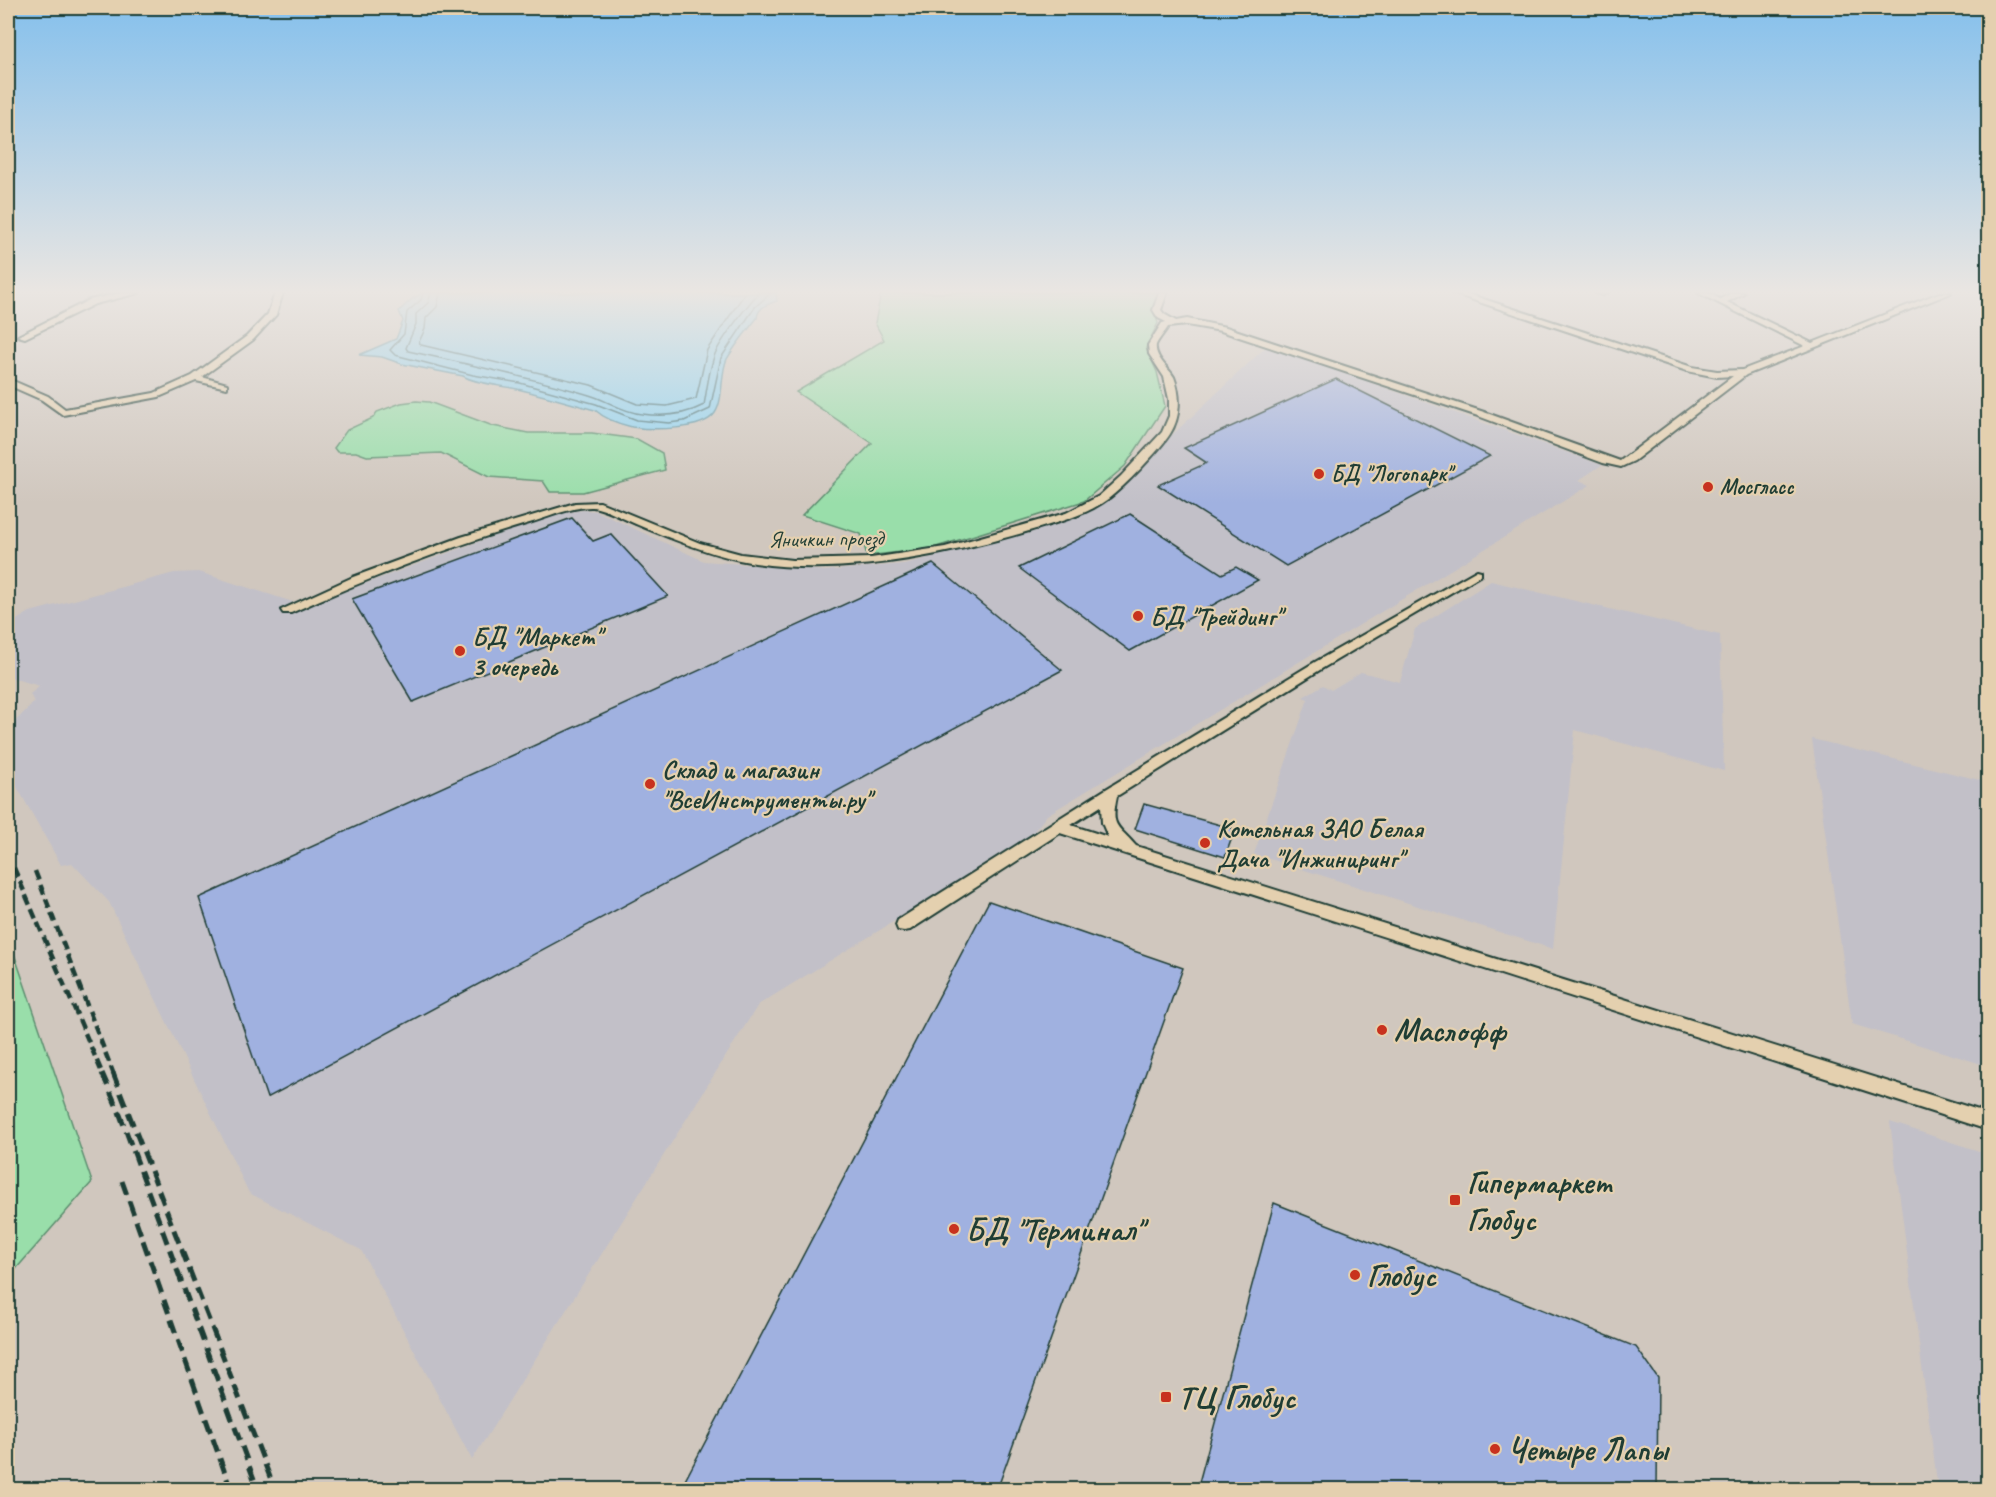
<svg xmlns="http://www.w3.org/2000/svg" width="1996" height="1497" font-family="Caveat,sans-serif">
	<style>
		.built { fill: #c2c0c8 }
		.green { fill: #99deaa; stroke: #5c8e6f; stroke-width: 1.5 }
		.water { fill: #90d3f1; stroke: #6397a5; stroke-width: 1.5 }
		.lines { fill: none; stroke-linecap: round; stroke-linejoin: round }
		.shore { stroke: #4c7980; stroke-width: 1.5 }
		.building { fill: #a0b1e0; stroke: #1f3d34; stroke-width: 1.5 }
		.minor-casing { stroke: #1f3d34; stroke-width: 4 }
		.minor { fill: #e4d0af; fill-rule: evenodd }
		.rail-far1 { stroke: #1f3d34; stroke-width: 4.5; stroke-dasharray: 10 5; stroke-linecap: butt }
		.rail { stroke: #1f3d34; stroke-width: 5; stroke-dasharray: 14 7; stroke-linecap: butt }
		.poi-dot { fill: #c8321e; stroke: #e4d0af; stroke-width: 2 }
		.labels { text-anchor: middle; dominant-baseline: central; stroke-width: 4.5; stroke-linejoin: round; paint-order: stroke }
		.far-poi-label { font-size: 22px; font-weight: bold; fill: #1f3d34; stroke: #e4d0af; text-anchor: start }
		.far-street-label { font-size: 22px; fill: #1f3d34; stroke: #e4d0af }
		.poi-label { font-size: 26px; font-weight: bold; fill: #1f3d34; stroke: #e4d0af; text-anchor: start }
		.near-poi-label { font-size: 32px; font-weight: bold; fill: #1f3d34; stroke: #e4d0af; text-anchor: start }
	</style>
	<rect width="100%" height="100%" fill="#d0c7be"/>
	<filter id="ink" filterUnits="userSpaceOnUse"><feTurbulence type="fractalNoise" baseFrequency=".0167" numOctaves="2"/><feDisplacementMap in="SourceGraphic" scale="12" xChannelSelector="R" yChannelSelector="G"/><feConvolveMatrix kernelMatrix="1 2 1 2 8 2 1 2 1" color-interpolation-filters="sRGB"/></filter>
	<g filter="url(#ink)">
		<g class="built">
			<polygon points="1267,346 1602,465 1579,480 1590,485 1047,815 1028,839 758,1005 472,1460 361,1250 249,1193 109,902 72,863 61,865 8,771 8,729 34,702 30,694 40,686 8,677 8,625 30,612 174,573 199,572 293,602 285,607 291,611 551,515 583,510 596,511 704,561 825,571 904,564 1030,533 1108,501 1154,452"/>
			<polygon points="1491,581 1720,635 1724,771 1575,730 1553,949 1254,854 1308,699 1303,697 1323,685 1331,690 1361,672 1400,682 1415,629"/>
			<polygon points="1812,739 1988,782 1988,1066 1852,1024"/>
			<polygon points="1890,1122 1988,1154 1988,1489 1938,1489"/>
		</g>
		<g class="green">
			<polygon points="881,293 1159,293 1153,310 1158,323 1146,348 1157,372 1165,406 1125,466 1084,501 933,548 867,556 861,534 802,515 872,443 796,392 884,340 875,323"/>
			<polygon points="416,401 429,402 493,426 528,433 592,433 637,439 662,453 665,470 583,492 550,492 543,481 489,477 441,453 367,456 356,452 337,452 334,448 347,430 373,418 377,412 401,403"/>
			<polygon points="8,936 92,1182 8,1278"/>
		</g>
		<path class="water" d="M423 293H776L777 301C768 304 758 307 757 318 747 331 735 345 727 359 720 373 724 400 715 413 703 431 651 430 632 427 619 424 604 418 595 410 569 403 543 395 517 389 501 385 476 384 463 376L402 364 382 357 359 355 396 339 403 321 399 311 413 298Z"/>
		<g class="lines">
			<g class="shore">
				<polyline points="423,293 421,300 407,312 404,334 390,350 395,355 473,375 520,383 596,404 637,420 669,423 684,421 710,409 721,358 755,307 771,293"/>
				<path d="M431 293 428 303 416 314V324L406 348 408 351C468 364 527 377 586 394 606 399 621 412 642 414 663 417 685 415 704 405 707 389 709 369 715 354 720 342 749 302 759 293"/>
				<polyline points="440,293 437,307 426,318 425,329 419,342 421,345 591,385 637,404 667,406 696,399 707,350 745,293"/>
			</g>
		</g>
		<g class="building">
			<polygon points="1336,379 1490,456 1286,566 1158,485 1207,463 1184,448"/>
			<polygon points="1130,514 1222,574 1236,567 1258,580 1130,651 1019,568"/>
			<polygon points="572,518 593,541 611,534 668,596 413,702 352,599"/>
			<polygon points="933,564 1062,670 267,1098 199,898"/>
			<polygon points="1144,804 1235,829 1225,857 1135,829"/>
			<polygon points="989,901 1183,968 997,1490 680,1490"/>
			<polygon points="1274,1203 1636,1347 1658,1378 1657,1490 1197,1490"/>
		</g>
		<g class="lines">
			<defs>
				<g id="minor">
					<polygon points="121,293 139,293 95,304 25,338 18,336 89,300"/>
					<polygon points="275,293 283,293 276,315 253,340 202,377 227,384 227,388 196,381 159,397 63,415 42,400 8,385 8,379 11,380 48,396 65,409 154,393 192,376 247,336 268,314"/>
					<path d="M1159 293H1167L1161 310 1164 314 1176 321 1187 319 1226 327 1484 412 1620 461 1733 376 1717 377 1687 371 1452 293H1465L1692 367 1717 371 1742 370 1805 346 1698 293H1709L1720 299 1732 293H1744L1727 302 1812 343 1939 293H1951L1746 375 1634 461 1621 467 1603 463 1478 416 1221 331 1187 325 1168 327C1165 332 1158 340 1156 345 1154 357 1169 368 1174 377 1181 395 1181 417 1170 434 1159 451 1124 487 1108 499 1085 516 1055 523 1029 531 941 557 829 579 739 560 704 552 671 539 638 525 625 520 607 509 593 507 572 506 547 518 526 524 446 548 368 578 291 613H283L281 610 353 577 461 537 575 503 600 502 700 543 741 554 792 560 871 558 945 547 1066 513 1099 496 1121 476 1162 432 1169 416V399L1164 377 1149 354 1148 345 1162 323 1166 322 1158 318 1153 310Z"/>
					<polygon points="1596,293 1607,293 1603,295"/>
					<path d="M1477 570 1481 571V575L1323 668 1117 796C1110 828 1118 825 1136 846L1988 1113V1130L1060 833 910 930 904 931 898 930 896 925 898 920 1106 789 1315 662ZM1101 806 1102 823 1108 837 1071 825Z"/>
				</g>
			</defs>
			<use href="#minor" class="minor-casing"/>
			<use href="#minor" class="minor"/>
			<g class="rail-far1">
				<polyline points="8,854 103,1075"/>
				<polyline points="35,871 114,1075"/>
			</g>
			<g class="rail">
				<polyline points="102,1073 119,1112 258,1490"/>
				<polyline points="113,1073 275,1490"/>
				<polyline points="122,1181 231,1490"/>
			</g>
		</g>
	</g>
	<linearGradient id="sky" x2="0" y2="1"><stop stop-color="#85c0ec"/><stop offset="0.58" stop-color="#eae6e2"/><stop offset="1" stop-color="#eae6e2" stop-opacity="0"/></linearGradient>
	<rect width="1996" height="503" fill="url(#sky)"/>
	<g class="poi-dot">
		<circle cx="1319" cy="474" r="6"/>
		<circle cx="1708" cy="487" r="6"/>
		<circle cx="1138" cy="616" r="6"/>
		<circle cx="460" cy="651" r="6"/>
		<circle cx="650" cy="784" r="6"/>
		<circle cx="1205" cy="843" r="6"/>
		<circle cx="1382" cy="1030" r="6"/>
		<rect x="1449" y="1194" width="12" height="12" rx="3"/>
		<circle cx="954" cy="1229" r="6"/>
		<circle cx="1355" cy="1275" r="6"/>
		<rect x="1160" y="1391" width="12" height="12" rx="3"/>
		<circle cx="1495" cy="1449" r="6"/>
	</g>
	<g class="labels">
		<g class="far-poi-label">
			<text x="1331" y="474">БД "Логопарк"</text>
			<text x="1720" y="487">Мосгласс</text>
		</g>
		<g class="far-street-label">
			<text transform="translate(826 539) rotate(-1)">Яничкин проезд</text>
		</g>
		<g class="poi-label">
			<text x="1150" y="616">БД "Трейдинг"</text>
			<text x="472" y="636">БД "Маркет"<tspan x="472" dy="30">3 очередь</tspan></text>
			<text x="662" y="769">Склад и магазин<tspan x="662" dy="30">"ВсеИнструменты.ру"</tspan></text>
			<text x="1217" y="828">Котельная ЗАО Белая<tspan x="1217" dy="30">Дача "Инжиниринг"</tspan></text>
		</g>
		<g class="near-poi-label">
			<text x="1394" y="1030">Маслофф</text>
			<text x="1467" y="1182">Гипермаркет<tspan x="1467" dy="37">Глобус</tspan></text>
			<text x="966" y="1229">БД "Терминал"</text>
			<text x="1367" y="1275">Глобус</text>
			<text x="1178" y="1397">ТЦ Глобус</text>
			<text x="1507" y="1449">Четыре Лапы</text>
		</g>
	</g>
	<rect width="1996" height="1497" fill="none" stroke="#e4d0af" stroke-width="30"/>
	<rect x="15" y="15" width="1966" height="1467" fill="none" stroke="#1f3d34" stroke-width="2" filter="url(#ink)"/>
</svg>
